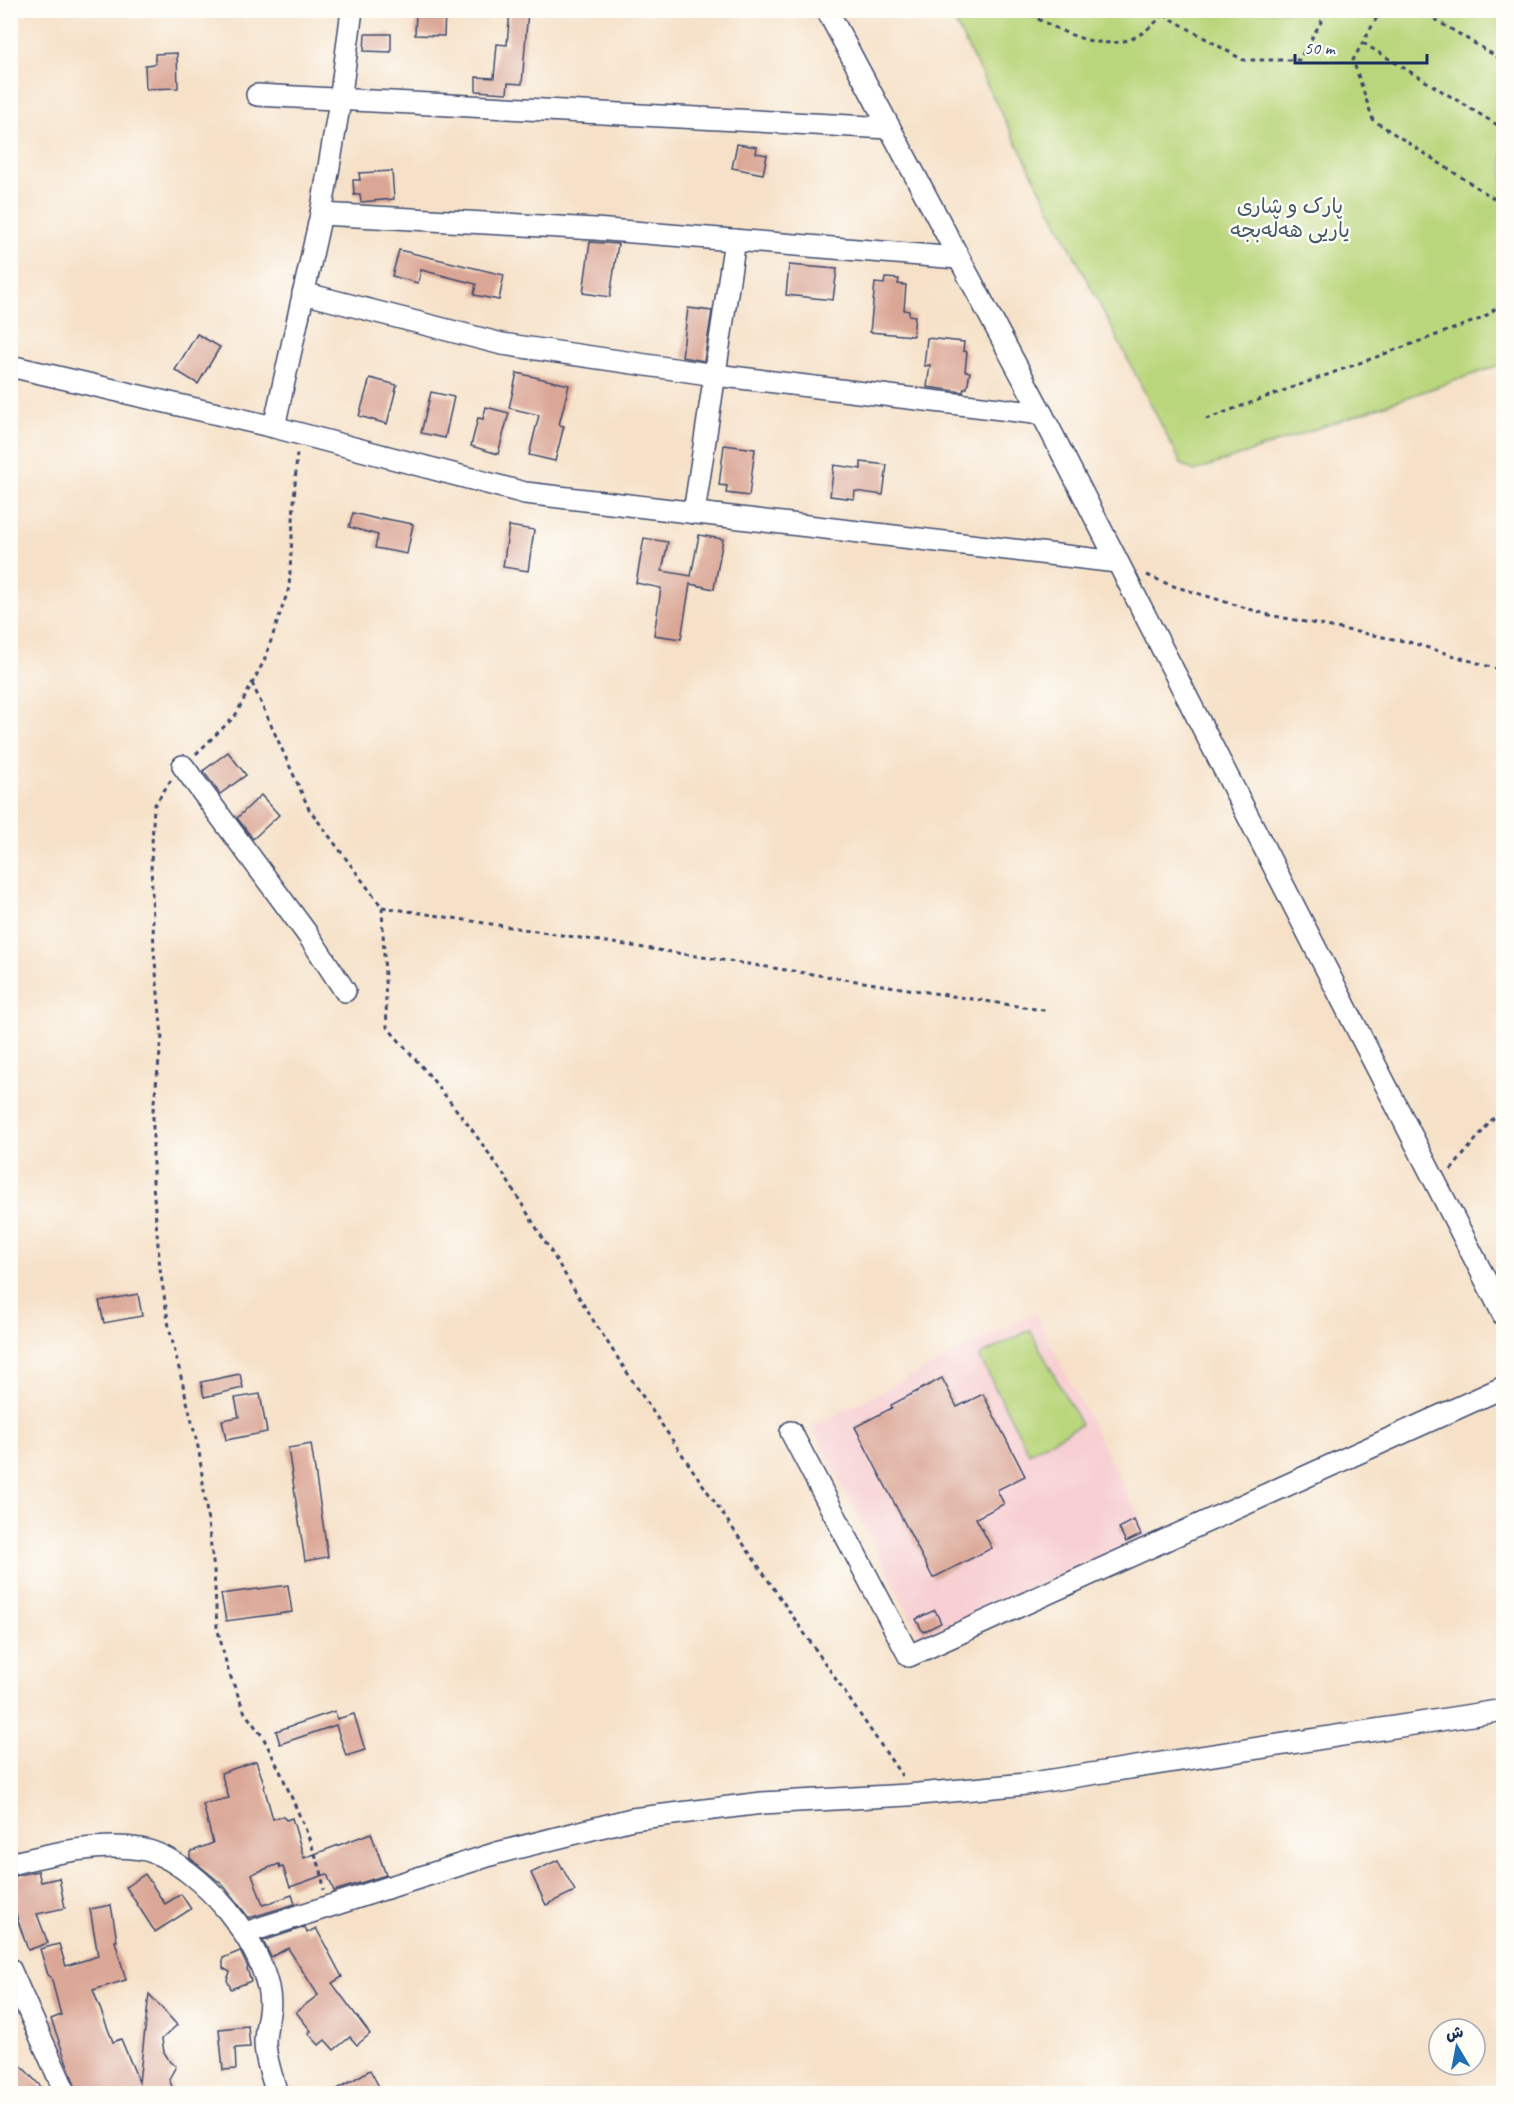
<svg xmlns="http://www.w3.org/2000/svg" width="1514" height="2104" font-family="Caveat,'Playpen Sans Arabic',sans-serif">
	<style>
		.built { fill: #f7cfd3 }
		.green { fill: #bad67c; stroke: #6a826d; stroke-width: 1.5 }
		.building { fill: #daa695 }
		.lines { fill: none; stroke-linecap: round; stroke-linejoin: round }
		.minor-casing { stroke: #3c4a6e; stroke-width: 24 }
		.path { stroke: #3c4a6e; stroke-width: 3; stroke-dasharray: 4.5 4.5; stroke-linecap: butt }
		.minor { stroke: #fff; stroke-width: 21 }
		.labels { text-anchor: middle; dominant-baseline: central; stroke-width: 5; stroke-linejoin: round; paint-order: stroke }
		.park-label { font-size: 21px; fill: #435966; stroke: #fdfcf7 }
	</style>
	<rect width="100%" height="100%" fill="#fdfcf7"/>
	<filter id="ink" filterUnits="userSpaceOnUse"><feTurbulence type="fractalNoise" baseFrequency=".0167" numOctaves="2"/><feDisplacementMap in="SourceGraphic" scale="12" xChannelSelector="R" yChannelSelector="G"/><feConvolveMatrix kernelMatrix="1 2 1 2 8 2 1 2 1" color-interpolation-filters="sRGB"/></filter>
	<filter id="wash" filterUnits="userSpaceOnUse"><feTurbulence type="fractalNoise" baseFrequency=".008" numOctaves="4" result="noise"/><feDisplacementMap in="SourceGraphic" scale="24" xChannelSelector="R" yChannelSelector="G"/><feGaussianBlur stdDeviation="1.35" result="paint"/><feColorMatrix in="noise" values="0 0 0 0 0 0 0 0 0 0 0 0 0 0 0 0 0 1.4 0 .05"/><feComposite in="paint" operator="in"/></filter>
	<g filter="url(#wash)">
		<rect width="100%" height="100%" fill="#f6e1c8"/>
		<polygon class="built" points="1035,1313 1148,1535 922,1638 812,1427"/>
		<g class="green">
			<polygon points="949,11 1503,11 1503,364 1195,471 1182,465"/>
			<polygon points="1030,1330 1081,1425 1029,1453 979,1356"/>
		</g>
		<g id="blocks">
			<g class="building">
				<polygon points="416,10 445,10 444,36 415,35"/>
				<polygon points="510,10 528,10 522,84 508,83 507,93 476,91 476,77 494,78 497,44 507,45"/>
				<polygon points="365,34 391,34 391,52 364,51"/>
				<polygon points="177,53 178,88 146,89 145,65 155,64 155,54"/>
				<polygon points="737,144 757,147 756,153 767,155 763,174 732,168"/>
				<polygon points="392,171 394,199 361,202 360,194 354,195 353,180 360,180 359,173"/>
				<polygon points="590,242 618,244 610,297 583,293"/>
				<polygon points="399,250 504,275 499,300 474,295 476,284 421,270 418,283 392,276"/>
				<polygon points="789,265 837,269 833,300 786,295"/>
				<polygon points="885,278 899,279 898,284 906,285 904,310 909,311 909,315 915,316 913,336 870,332 875,283 884,284"/>
				<polygon points="688,308 712,311 704,361 682,357"/>
				<polygon points="197,334 220,347 198,384 175,370"/>
				<polygon points="927,338 964,342 963,351 967,352 965,371 970,372 967,388 964,388 963,392 927,387 930,365 924,366"/>
				<polygon points="517,373 569,385 559,425 564,426 555,461 529,455 539,415 509,408"/>
				<polygon points="370,378 397,385 387,424 359,416"/>
				<polygon points="431,392 454,397 445,438 421,433"/>
				<polygon points="486,407 509,413 498,454 471,446 478,418 483,419"/>
				<polygon points="724,445 755,449 749,496 726,493 727,486 719,485"/>
				<polygon points="861,462 887,465 883,495 855,491 854,499 830,496 834,465 861,469"/>
				<polygon points="353,513 381,520 381,518 413,524 407,554 375,548 378,535 349,527"/>
				<polygon points="509,526 534,530 528,571 503,567"/>
				<polygon points="699,535 723,539 714,589 690,584 681,639 654,635 661,588 636,583 644,538 668,542 662,571 691,576"/>
				<polygon points="228,752 246,775 220,794 203,771"/>
				<polygon points="261,795 279,815 253,839 237,818"/>
				<polygon points="138,1294 142,1316 104,1323 99,1301"/>
				<polygon points="240,1374 243,1388 204,1397 201,1382"/>
				<polygon points="942,1378 957,1407 983,1394 1025,1476 997,1490 1004,1504 976,1518 992,1548 933,1578 855,1427 892,1408 891,1405"/>
				<polygon points="260,1394 267,1432 226,1440 222,1420 239,1417 235,1398"/>
				<polygon points="311,1444 328,1557 305,1561 288,1448"/>
				<polygon points="1134,1520 1141,1535 1126,1542 1119,1528"/>
				<polygon points="288,1585 292,1612 226,1621 221,1594"/>
				<polygon points="935,1610 941,1623 923,1632 916,1619"/>
				<polygon points="335,1711 337,1719 354,1714 365,1750 346,1756 336,1725 280,1744 276,1731"/>
				<polygon points="256,1761 265,1786 264,1787 273,1819 283,1816 286,1820 292,1818 304,1858 371,1833 386,1875 334,1891 327,1874 290,1887 283,1867 280,1868 279,1864 252,1874 263,1905 292,1895 295,1904 249,1918 223,1885 190,1858 190,1852 213,1843 203,1804 229,1798 221,1773"/>
				<polygon points="558,1860 575,1891 546,1905 531,1873"/>
				<polygon points="38,1871 41,1882 59,1878 65,1908 37,1914 48,1943 28,1950 18,1921 10,1886 10,1877"/>
				<polygon points="145,1874 165,1904 181,1894 191,1909 155,1932 126,1887"/>
				<polygon points="111,1905 117,1941 115,1941 126,1980 93,1990 113,2042 121,2039 139,2082 149,1994 177,2025 162,2039 164,2052 170,2062 176,2066 169,2079 175,2094 78,2094 51,2019 61,2015 51,1977 48,1975 40,1949 59,1944 66,1966 98,1956 90,1909"/>
				<polygon points="305,1927 307,1933 316,1928 342,1977 332,1983 370,2034 357,2045 350,2037 334,2050 325,2040 319,2045 308,2033 311,2031 296,2012 318,1995 288,1948 271,1957 263,1941"/>
				<polygon points="240,1951 248,1968 247,1969 251,1981 231,1989 227,1980 230,1972 223,1968 223,1958"/>
				<polygon points="248,2026 250,2047 235,2048 236,2069 223,2070 219,2029"/>
				<polygon points="10,2054 48,2094 10,2094"/>
				<polygon points="370,2070 383,2094 329,2094"/>
			</g>
		</g>
	</g>
	<g filter="url(#ink)">
		<use href="#blocks" fill-opacity="0" stroke="#3c4a6e" stroke-width="1.5"/>
		<g class="lines">
			<defs>
				<g id="minor">
					<polyline points="827,10 1042,414 1504,1316"/>
					<polyline points="257,95 889,128"/>
					<polyline points="321,214 595,229 958,258"/>
					<polyline points="303,293 502,344 715,375 1042,414"/>
					<polyline points="10,366 274,427 525,493 1117,562"/>
					<polyline points="274,427 321,214 340,101 352,10"/>
					<polyline points="694,513 735,240"/>
					<polyline points="183,766 308,935 345,991"/>
					<polyline points="791,1432 909,1656 1504,1387"/>
					<path d="M10 1864C51 1854 99 1842 141 1849 174 1855 207 1886 228 1911 246 1934 261 1958 268 1987 273 2011 266 2019 265 2041 265 2059 272 2076 277 2094"/>
					<polyline points="245,1933 497,1853 632,1819 762,1803 908,1795 1026,1784 1504,1710"/>
					<polyline points="10,1969 66,2094"/>
				</g>
			</defs>
			<use href="#minor" class="minor-casing"/>
			<g class="path">
				<path d="M1022 10C1060 31 1111 62 1150 27 1156 22 1162 17 1166 10"/>
				<polyline points="1156,10 1243,60 1299,60 1328,10"/>
				<polyline points="1381,10 1353,60 1373,120 1504,205"/>
				<polyline points="1419,10 1504,61"/>
				<polyline points="1363,43 1504,129"/>
				<polyline points="1206,419 1483,318 1504,302"/>
				<polyline points="1147,575 1170,585 1269,615 1409,642 1504,671"/>
				<polyline points="252,683 309,809 382,907 387,1027 425,1070 470,1127 504,1175 593,1320 647,1403 902,1776"/>
				<polyline points="196,754 235,716 264,661 289,588 297,452"/>
				<polyline points="171,780 154,806 151,863 154,951 162,1036 153,1110 153,1185 160,1269 169,1327 199,1451 214,1570 217,1627 228,1670 245,1713 263,1737 280,1771 305,1828 321,1870 324,1890"/>
				<polyline points="382,907 1049,1011"/>
				<polyline points="1451,1170 1504,1105"/>
			</g>
			<use href="#minor" class="minor"/>
		</g>
	</g>
	<g class="labels">
		<g class="park-label">
			<text x="1290" y="206">پارک و شاری<tspan x="1290" dy="24">یاریی ھەڵەبجە</tspan></text>
		</g>
	</g>
	<rect width="1514" height="2104" fill="none" stroke="#fdfcf7" stroke-width="36"/>
	<g transform="translate(1457 2047) rotate(350)"><circle r="28" fill="#fdfcf7" stroke="#a3aaba" stroke-width="1.5"/>
	<path d="M0-4.5L10 22L0 15L-10 22Z" fill="#1f6fb2"/>
	<text y="-9" font-size="16" font-weight="bold" text-anchor="middle" fill="#1b2f5e">ش</text>
	</g>
	<path d="M1295 54v9h132v-9" fill="none" stroke="#1b2f5e" stroke-width="3"/>
	<text x="1304" y="54" font-size="18" fill="#1b2f5e" stroke="#fdfcf7" stroke-width="4.5" paint-order="stroke">50 m</text>
</svg>
